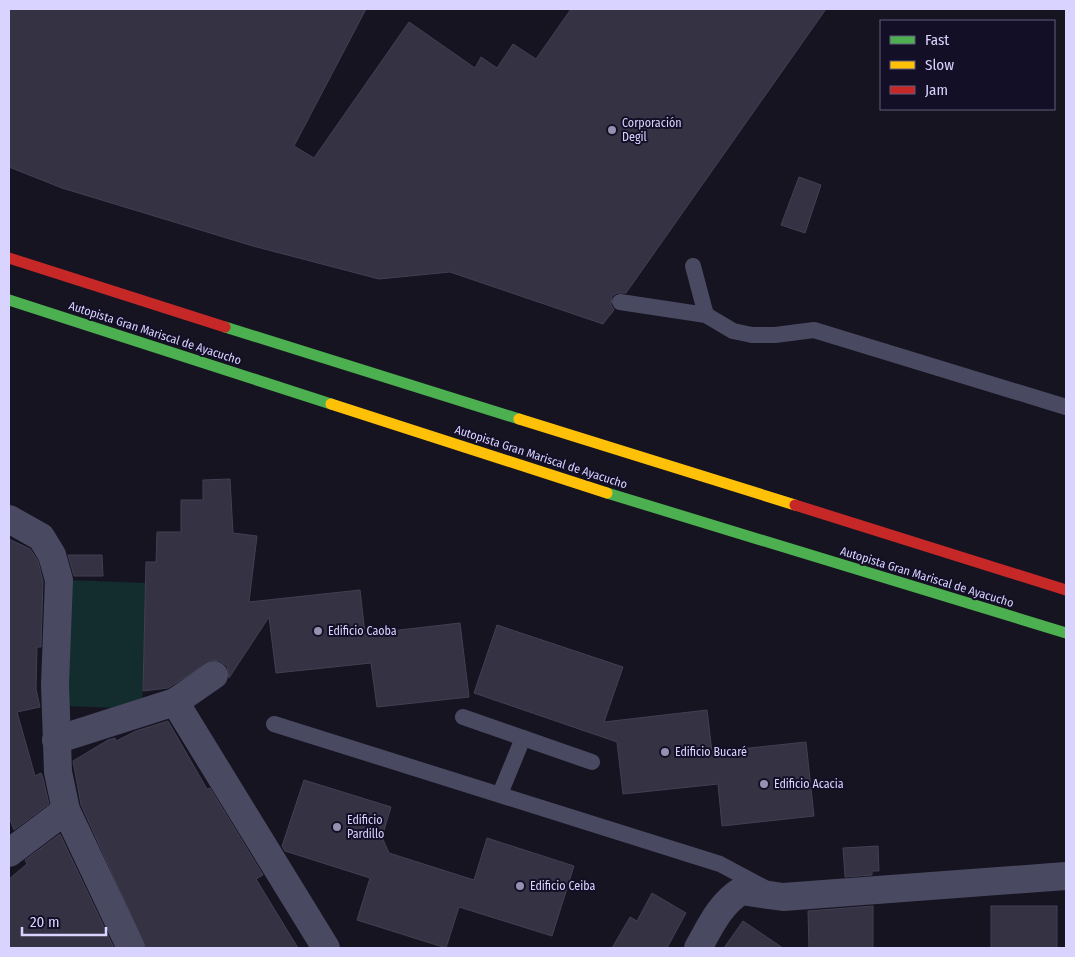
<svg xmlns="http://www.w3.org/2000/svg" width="1075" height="957" font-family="'Fira Sans Condensed',sans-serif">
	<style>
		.green { fill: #132c2d }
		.building { fill: #343243; stroke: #433f54 }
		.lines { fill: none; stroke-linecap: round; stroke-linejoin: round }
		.lane { stroke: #4a4962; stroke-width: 16 }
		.street { stroke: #4a4962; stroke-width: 28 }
		.fast { stroke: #4caf50; stroke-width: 11 }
		.slow { stroke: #ffc107; stroke-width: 11 }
		.jam { stroke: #c62828; stroke-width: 11 }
		.poi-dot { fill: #9591b1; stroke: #130f26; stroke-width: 2 }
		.labels { text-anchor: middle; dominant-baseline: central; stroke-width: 4; stroke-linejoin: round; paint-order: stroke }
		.poi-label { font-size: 12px; fill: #d9d4ff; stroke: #130f26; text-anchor: start }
		.street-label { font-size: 12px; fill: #d9d4ff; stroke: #130f26 }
	</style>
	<rect width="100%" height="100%" fill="#161421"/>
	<polygon class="green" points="70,580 146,583 142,709 66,706"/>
	<g class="building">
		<polygon points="9,9 366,9 294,146 314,158 409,22 475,68 481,57 497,68 513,44 536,59 571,9 826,9 626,293 617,293 612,296 611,305 614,310 603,324 450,272 379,279 253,246 62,188 9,167"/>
		<polygon points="799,177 821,185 805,233 781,225"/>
		<polygon points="230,479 233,533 257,536 249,602 360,590 365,634 460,623 469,697 377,707 371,663 276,673 269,617 229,678 227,666 220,661 212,660 168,688 143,691 146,562 156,562 157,532 181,532 181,500 203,500 203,480"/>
		<polygon points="9,539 30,549 38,561 43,581 41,647 37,647 36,689 40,707 17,712 35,776 41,773 43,778 49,804 14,830 9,817"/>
		<polygon points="68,555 102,555 103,576 74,576"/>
		<polygon points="497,625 623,667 604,722 707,710 712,752 806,742 814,816 722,826 718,784 623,794 617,742 474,693"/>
		<polygon points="168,721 207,789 210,788 263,875 256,879 298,948 146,948 81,805 73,761 108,740 115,738 116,741 136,731"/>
		<polygon points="304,780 391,807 382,837 389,853 474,880 487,838 574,866 552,936 459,907 446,948 357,920 370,878 285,851 282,846"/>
		<polygon points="60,834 114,948 9,948 9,879 27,864 25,860"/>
		<polygon points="878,846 879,871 872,871 872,875 845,877 843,848"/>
		<polygon points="652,893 686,913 667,948 612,948 630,917 637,921"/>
		<polygon points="873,906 873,948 809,948 808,911"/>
		<rect x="991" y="906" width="66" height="42"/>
		<polygon points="743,921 783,948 724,948"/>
	</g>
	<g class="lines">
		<g class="lane">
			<polyline points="693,266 706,315"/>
			<polyline points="620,302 706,315 733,331 752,335 775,335 814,330 1066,407"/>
			<polyline points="463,717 592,762"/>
			<polyline points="274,724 720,864 765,888"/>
			<polyline points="500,794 523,738"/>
		</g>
		<g class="street">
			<polyline points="9,519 41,537 52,555 59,580 55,684 58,772 66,810 131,948"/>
			<polyline points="175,702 214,675"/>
			<polyline points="56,740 175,702 326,948"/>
			<polyline points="9,853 66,810"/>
			<path d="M698 948C710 927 720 904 741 891L783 897 1066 876"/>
		</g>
		<g class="fast">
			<polyline points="9,300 331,404"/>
			<polyline points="225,327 519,419"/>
			<polyline points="607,493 1066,633"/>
		</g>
		<g class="slow">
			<polyline points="331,404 607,493"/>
			<polyline points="519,419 795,505"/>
		</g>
		<g class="jam">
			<polyline points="9,258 225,327"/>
			<polyline points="795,505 1066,590"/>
		</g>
	</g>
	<g class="poi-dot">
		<circle cx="612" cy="130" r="5"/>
		<circle cx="318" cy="631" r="5"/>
		<circle cx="665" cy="752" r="5"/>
		<circle cx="764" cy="784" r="5"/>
		<circle cx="337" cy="827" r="5"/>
		<circle cx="520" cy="886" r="5"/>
	</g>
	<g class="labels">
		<g class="poi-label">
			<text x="622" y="123">Corporación<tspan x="622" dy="14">Degil</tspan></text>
			<text x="328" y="631">Edificio Caoba</text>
			<text x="675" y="752">Edificio Bucaré</text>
			<text x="774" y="784">Edificio Acacia</text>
			<text x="347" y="820">Edificio<tspan x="347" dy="14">Pardillo</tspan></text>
			<text x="530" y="886">Edificio Ceiba</text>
		</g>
		<g class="street-label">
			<text transform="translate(155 333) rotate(18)">Autopista Gran Mariscal de Ayacucho</text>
			<text transform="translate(541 457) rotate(18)">Autopista Gran Mariscal de Ayacucho</text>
			<text transform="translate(927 577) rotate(17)">Autopista Gran Mariscal de Ayacucho</text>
		</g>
	</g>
	<rect width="1075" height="957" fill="none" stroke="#d9d4ff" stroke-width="20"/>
	<rect x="880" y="20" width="175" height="90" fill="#130f26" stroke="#625e7d"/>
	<rect x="890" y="36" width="25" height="8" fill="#4caf50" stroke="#625e7d"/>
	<text x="925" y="45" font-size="15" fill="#d9d4ff">Fast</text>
	<rect x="890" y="61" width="25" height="8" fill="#ffc107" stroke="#625e7d"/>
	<text x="925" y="70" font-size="15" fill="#d9d4ff">Slow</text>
	<rect x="890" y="86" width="25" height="8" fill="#c62828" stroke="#625e7d"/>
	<text x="925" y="95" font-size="15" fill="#d9d4ff">Jam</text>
	<path d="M22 927v8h84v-8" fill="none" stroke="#d9d4ff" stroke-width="2.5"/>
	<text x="30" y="927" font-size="15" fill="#d9d4ff" stroke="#130f26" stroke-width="4" paint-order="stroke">20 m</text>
</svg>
